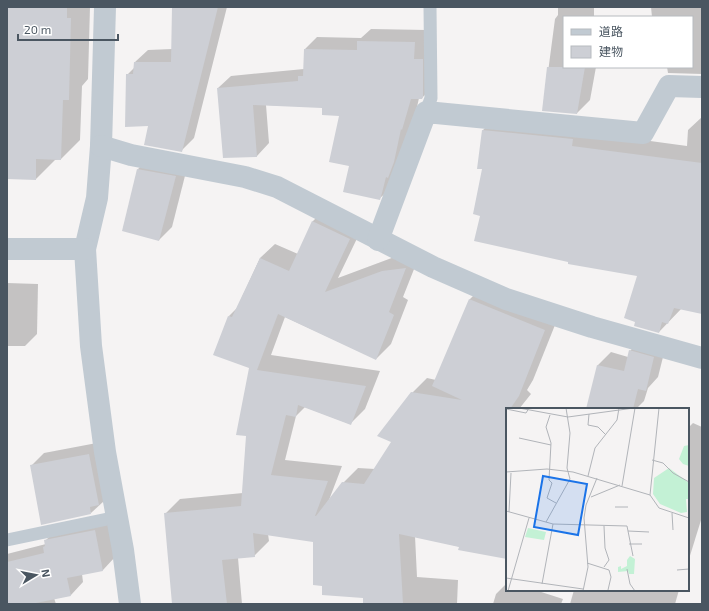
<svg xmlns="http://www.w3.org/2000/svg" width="709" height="611" font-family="'Exo 2','Noto Sans JP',sans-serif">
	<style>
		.shadow { fill: #0003 }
		.building { fill: #cdcfd5 }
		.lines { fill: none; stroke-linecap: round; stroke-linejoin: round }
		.lane { stroke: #c1cad2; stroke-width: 13 }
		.street { stroke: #c1cad2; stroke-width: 22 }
		.inset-road { fill: none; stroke: #b1b4b9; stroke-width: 1 }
		.view { fill: #1a73e8; fill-opacity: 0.15; stroke: #1a73e8; stroke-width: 2 }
		.inset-edge { fill: none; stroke: #4a5661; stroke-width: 2 }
	</style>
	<rect width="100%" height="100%" fill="#f5f3f3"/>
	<g class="shadow">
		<polygon points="7,7 90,7 88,79 82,86 80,140 61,159 55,160 36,179 7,178"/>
		<polygon points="173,7 227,7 194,138 181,151 150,125 127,75 135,67 135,62 148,50 172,49"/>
		<polygon points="558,7 594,7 594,17 564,17 564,67 596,67 590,100 577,113 543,110 555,19 558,15"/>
		<polygon points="651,7 702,7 702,74 668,73 667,67 692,67 692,17 652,17"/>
		<polygon points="371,29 427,30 434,85 422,98 419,98 415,116 392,187 379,199 350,165 341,115 323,107 266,105 269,143 257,156 224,157 218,88 231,76 304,69 305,49 317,37 361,38"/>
		<polygon points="496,117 584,132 687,146 688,130 702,117 702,313 682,308 659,332 638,275 569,261 481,215 483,168 483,130"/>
		<polygon points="151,157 188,164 172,227 159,240 138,169"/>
		<polygon points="327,207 364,224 338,278 397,256 420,254 403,297 408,300 391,344 376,359 285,317 271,355 380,371 365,409 350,424 305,407 296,416 285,460 342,466 329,500 343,483 358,468 375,469 393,441 412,393 427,378 436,380 470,299 485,284 559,315 533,380 527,390 531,394 519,409 507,409 507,558 415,536 417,577 458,580 457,604 364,604 364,597 323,585 314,541 268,534 269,541 254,556 238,558 242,604 173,604 165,514 180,499 243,493 251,368 229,316 237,308 260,258 275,244 298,254 313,221"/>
		<polygon points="7,283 38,284 37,334 25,346 7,346"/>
		<polygon points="642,338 666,345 658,377 648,388 644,401 636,409 587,409 598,365 611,352 628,357 630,351"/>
		<polygon points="693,423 702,427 702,517 688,562 688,428"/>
		<polygon points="102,442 104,501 91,513 31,466 44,453"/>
		<polygon points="107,518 115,557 103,570 82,574 83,582 71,595 54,598 56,604 7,604 7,554 46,544 45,541 58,528"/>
		<polygon points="507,583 507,590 535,590 563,599 561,604 493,604 496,594"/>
		<polygon points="574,590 679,590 675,604 570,604"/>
	</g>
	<g class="building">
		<polygon points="7,7 67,7 67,18 71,18 69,100 63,100 61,160 36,159 36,180 7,179"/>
		<polygon points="172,7 218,7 182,152 144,145 148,126 125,127 126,74 133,74 134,62 171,62"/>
		<polygon points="357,41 415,42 414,59 423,59 423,97 422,99 411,99 402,130 401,129 394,162 388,178 386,177 382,193 380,200 343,192 349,166 329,162 339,116 322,115 322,108 253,105 257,157 223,158 217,88 298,81 298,76 303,76 304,49 357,50"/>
		<polygon points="547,67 585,67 577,114 542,111"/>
		<polygon points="482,130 573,139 572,146 702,163 702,314 674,308 668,324 662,322 659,333 634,326 635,322 624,318 637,276 568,264 568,262 474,241 480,216 473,214 482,169 477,169"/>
		<polygon points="137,169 176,176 159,241 122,231"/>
		<polygon points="312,221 350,239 325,292 382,271 406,268 389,312 394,315 376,360 278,314 257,370 366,386 351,425 298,405 296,417 286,415 271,475 328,481 315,516 316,516 342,482 364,484 391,442 377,436 411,392 462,400 432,386 469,299 545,330 519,396 510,409 507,409 507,559 458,550 459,547 399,534 403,604 363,604 363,598 322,595 322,586 313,585 313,542 253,533 255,557 222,560 227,604 172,604 164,513 241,506 246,436 236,435 249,368 213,355 228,316 232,317 260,258 289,271"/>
		<polygon points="629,350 654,357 646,391 638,389 633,409 586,409 597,365 624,371"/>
		<polygon points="89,454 99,505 90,507 91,514 41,525 30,465"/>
		<polygon points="95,530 103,571 67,578 71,596 31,604 7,604 7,562 44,553 43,547 45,546 44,540"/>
	</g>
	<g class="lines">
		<g class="lane">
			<polyline points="426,112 431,98 430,7"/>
			<polyline points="7,540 117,517"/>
		</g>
		<g class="street">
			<polyline points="105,7 101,146 97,198 85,249 91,346 105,452 123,550 130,604"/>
			<polyline points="101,146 131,155 245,177 277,187 433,267 506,299 592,327 702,358"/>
			<polyline points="378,240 426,112 643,133 669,86 702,87"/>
			<polyline points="7,249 85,249"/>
		</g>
	</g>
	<g transform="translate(506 408)">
		<rect width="183" height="183" fill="#f5f3f3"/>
		<path d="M183 37V58L177 56 173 51 178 38ZM163 60 183 75V91H180L181 104 175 105 154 96 147 86 148 70ZM22 120 40 124 38 132 19 129ZM124 148 129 151 128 166H123L122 163 112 164V159L115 158V161L121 158V152Z" fill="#c3f1d5"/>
		<path class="inset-road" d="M13 0 62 9 128 0M0 1 20 5 23 0M83 6 82 17 92 19 100 27M44 7 40 19 45 35 43 72 46 75 41 90 50 95M13 30 45 37M146 52 157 55 167 65 183 74M0 64 41 61 67 64 144 87 153 100 183 110M82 68 89 40 111 12 113 0M116 78 129 0M144 87 153 0M85 89 114 77M109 99H122M0 103 47 116 121 118 127 148M3 104 5 65M166 105 167 122M40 114 64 71 61 60 64 25 60 0M122 123 143 124M123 136H136M81 155 103 162 105 169 102 182M98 159 103 152 99 140 98 118M121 161 124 176 129 183M171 162 183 161M0 170 77 181M36 176 47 116M2 183 23 110M77 183 82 159 78 110 80 97 91 70"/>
		<path class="view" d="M37 68 81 76 72 127 28 119Z"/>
		<rect width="183" height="183" class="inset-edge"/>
	</g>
	<rect width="709" height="611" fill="none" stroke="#4a5661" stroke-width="16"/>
	<rect x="563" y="16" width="130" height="52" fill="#ffffff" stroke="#b7bbc0"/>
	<rect x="571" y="29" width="20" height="6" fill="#c1cad2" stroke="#b7bbc0"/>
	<text x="599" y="36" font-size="12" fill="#4a5661">道路</text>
	<rect x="571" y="46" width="20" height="12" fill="#cdcfd5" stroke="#b7bbc0"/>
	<text x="599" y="56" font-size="12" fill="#4a5661">建物</text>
	<g transform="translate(36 575) rotate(80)" stroke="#ffffff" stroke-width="3" paint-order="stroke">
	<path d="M0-3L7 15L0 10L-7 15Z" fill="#4a5661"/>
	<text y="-6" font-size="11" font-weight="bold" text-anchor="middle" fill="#4a5661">N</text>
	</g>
	<path d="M18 34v6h100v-6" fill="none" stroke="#4a5661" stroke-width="2"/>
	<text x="24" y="34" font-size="12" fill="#4a5661" stroke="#ffffff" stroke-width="3" paint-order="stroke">20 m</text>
</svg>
